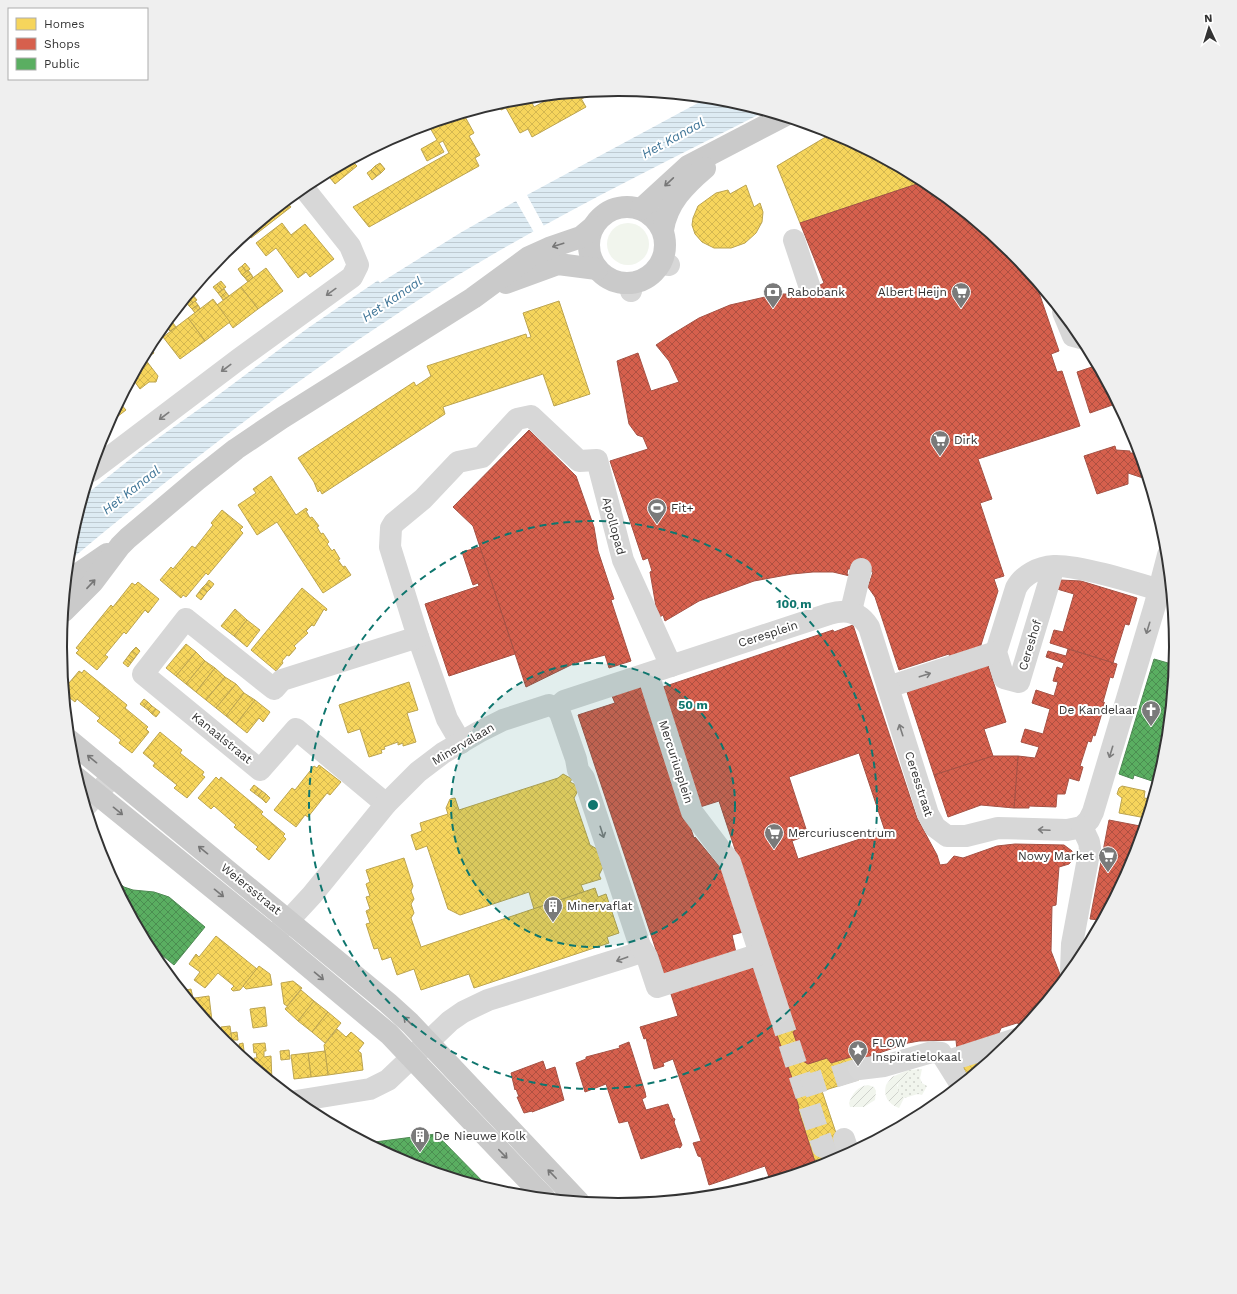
<svg xmlns="http://www.w3.org/2000/svg" width="1237" height="1294" font-family="'Work Sans',sans-serif">
	<style>
		.grass { fill: #f1f5ed }
		.park { fill: url(#park-dots) }
		.garden { fill: url(#garden-furrows) }
		.water { fill: url(#water-rules) }
		.pier { fill: #fff }
		.homes { fill: url(#homes-cross-hatch); stroke: #bca450 }
		.shops { fill: url(#shops-cross-hatch); stroke: #a55245; fill-rule: evenodd }
		.public { fill: url(#public-cross-hatch); stroke: #4e8953 }
		.lines { fill: none; stroke-linecap: round; stroke-linejoin: round }
		.minor-tunnel { stroke: #d6d6d6; stroke-width: 22; stroke-dasharray: 22 11; stroke-linecap: butt }
		.minor { stroke: #d7d7d7; stroke-width: 22 }
		.major { stroke: #cacaca; stroke-width: 22 }
		.oneway { stroke: #777 }
		.oneway2 { stroke: #7d7d7d }
		.ring { fill: none; stroke: #0f766e; stroke-width: 2; stroke-dasharray: 7 5 }
		.labels { text-anchor: middle; dominant-baseline: central; stroke-width: 4; stroke-linejoin: round; paint-order: stroke }
		.poi-label { font-size: 12px; fill: #333; stroke: #fff; text-anchor: start }
		.street-label { font-size: 12px; fill: #333; stroke: #fff }
		.water-label { font-size: 13px; font-style: italic; fill: #3f7597; stroke: #fff }
		.rim { fill: none; stroke: #333; stroke-width: 2 }
		.centre { fill: #0f766e; stroke: #fff; stroke-width: 2 }
		.ring-label { font-size: 12px; text-anchor: middle; font-weight: bold; fill: #0f766e; stroke: #fff; stroke-width: 4; stroke-linejoin: round; paint-order: stroke }
	</style>
	<defs>
		<pattern id="park-dots" width="8" height="8" patternUnits="userSpaceOnUse"><rect width="8" height="8" fill="#f1f5ed"/><path d="M2 2h.1M6 6h.1" fill="none" stroke="#cfd2cc" stroke-width="1.8" stroke-linecap="round"/></pattern>
		<pattern id="garden-furrows" width="10" height="10" patternUnits="userSpaceOnUse"><rect width="10" height="10" fill="#f1f5ed"/><path d="M-1 1l2-2M0 10L10 0M9 11l2-2" fill="none" stroke="#cfd2cc"/></pattern>
		<pattern id="water-rules" width="6" height="5" patternUnits="userSpaceOnUse"><rect width="6" height="5" fill="#ddebf3"/><path d="M0 2.5h6" fill="none" stroke="#becad1"/></pattern>
		<pattern id="homes-cross-hatch" width="8" height="8" patternUnits="userSpaceOnUse"><rect width="8" height="8" fill="#f6d55c"/><path d="M0 0l8 8M0 8l8-8" fill="none" stroke="#d3b750"/></pattern>
		<pattern id="shops-cross-hatch" width="8" height="8" patternUnits="userSpaceOnUse"><rect width="8" height="8" fill="#d6604d"/><path d="M0 0l8 8M0 8l8-8" fill="none" stroke="#ae5041"/></pattern>
		<pattern id="public-cross-hatch" width="8" height="8" patternUnits="userSpaceOnUse"><rect width="8" height="8" fill="#5aae61"/><path d="M0 0l8 8M0 8l8-8" fill="none" stroke="#4b8e51"/></pattern>
	</defs>
	<rect width="100%" height="100%" fill="#fff"/>
	<circle class="grass" cx="628" cy="244" r="21"/>
	<path class="park" d="M922 1069 920 1078 922 1083 927 1086 922 1095 918 1094 904 1098 900 1096 897 1090C897 1081 905 1078 908 1070Z"/>
	<g class="garden">
		<path d="M908 1070 907 1075 897 1085 899 1094 904 1098 899 1108C888 1104 883 1096 886 1085L892 1077Z"/>
		<path d="M868 1085 874 1087 876 1091 875 1100 864 1107H850L849 1103C852 1094 858 1086 868 1085Z"/>
	</g>
	<path class="water" d="M703 97 728 99 766 111C649 170 530 228 420 299 297 378 180 468 68 562L71 538 83 497 144 448 209 402 308 328 377 281 475 222Z"/>
	<polygon class="pier" points="699,96 709,97 527,195 545,228 535,234 516,201 460,233 380,283 377,279 474,220 577,162"/>
	<g class="homes">
		<polygon points="594,91 595,93 581,99 578,93"/>
		<polygon points="578,93 586,107 532,137 528,129 520,133 506,108 501,110 497,103 510,99 529,97 534,107 556,95"/>
		<polygon points="463,113 474,133 469,136 480,155 475,158 479,166 369,227 353,207 449,153 443,141 439,143 444,152 427,161 421,149 437,140 429,126 437,121"/>
		<polygon points="834,132 926,181 800,223 777,166"/>
		<polygon points="351,160 357,166 335,184 326,173"/>
		<polygon points="380,163 385,169 381,173 375,166"/>
		<polygon points="375,166 381,173 377,176 371,170"/>
		<polygon points="371,170 377,176 372,180 367,173"/>
		<polygon points="746,185 754,207 760,203 763,212 762,222 756,233 745,243 731,248 714,248 702,242 695,234 692,225 693,218 698,206 716,193 728,190 730,194"/>
		<polygon points="286,201 291,207 251,238 247,233"/>
		<polygon points="282,223 291,235 305,224 334,259 310,277 306,272 298,278 276,248 266,256 256,243"/>
		<polygon points="245,263 250,269 246,272 242,266"/>
		<polygon points="242,266 246,272 242,275 238,269"/>
		<polygon points="266,268 283,291 258,309 241,287"/>
		<polygon points="248,270 251,274 245,278 242,275"/>
		<polygon points="251,274 253,277 248,282 245,278"/>
		<polygon points="221,281 226,287 222,290 217,284"/>
		<polygon points="217,284 222,290 218,293 213,287"/>
		<polygon points="241,287 258,309 233,328 217,305"/>
		<polygon points="224,289 226,292 221,297 218,293"/>
		<polygon points="226,292 229,296 223,300 221,297"/>
		<polygon points="192,294 197,300 193,303 188,297"/>
		<polygon points="188,297 193,303 189,306 185,300"/>
		<polygon points="213,299 230,322 205,341 188,318"/>
		<polygon points="195,301 198,305 192,309 189,306"/>
		<polygon points="559,301 590,394 554,406 543,374 443,407 445,414 322,494 320,490 318,492 314,482 298,458 414,382 416,386 431,376 427,366 526,334 527,338 531,337 523,313"/>
		<polygon points="198,305 200,308 195,313 192,309"/>
		<polygon points="188,318 205,341 180,359 163,337"/>
		<polygon points="171,320 173,323 167,328 165,324"/>
		<polygon points="173,323 176,327 170,331 167,328"/>
		<polygon points="149,346 154,353 145,359 158,376 156,382 149,382 140,389 132,378"/>
		<polygon points="119,402 126,410 113,420 111,417"/>
		<polygon points="271,476 296,515 306,508 308,510 306,511 310,518 312,517 319,526 317,527 321,534 323,533 329,542 327,544 332,551 334,549 340,559 338,560 343,567 345,566 351,575 323,593 277,522 257,535 238,505 256,493 253,489"/>
		<polygon points="222,510 243,527 240,530 243,533 208,575 206,573 186,597 183,595 181,598 160,580 171,567 173,569 192,546 195,548 213,525 211,523"/>
		<polygon points="209,580 214,584 211,588 206,584"/>
		<polygon points="138,582 159,599 148,613 145,610 126,634 124,632 105,655 108,657 97,670 76,653 79,650 76,648 111,605 113,607 132,583 135,585"/>
		<polygon points="206,584 211,588 207,592 202,588"/>
		<polygon points="202,588 207,592 204,596 199,592"/>
		<polygon points="302,588 327,609 326,611 324,609 314,626 312,625 306,631 308,633 294,646 296,648 289,656 287,655 282,661 283,663 276,671 251,650"/>
		<polygon points="199,592 204,596 201,600 196,596"/>
		<polygon points="235,609 247,620 234,636 221,626"/>
		<polygon points="247,620 260,630 247,647 234,636"/>
		<polygon points="186,644 196,652 176,676 166,668"/>
		<polygon points="136,647 140,651 137,655 132,651"/>
		<polygon points="132,651 137,655 134,659 129,655"/>
		<polygon points="196,652 205,661 186,684 176,676"/>
		<polygon points="129,655 134,659 131,663 126,659"/>
		<polygon points="126,659 131,663 128,667 123,663"/>
		<polygon points="205,661 215,668 196,692 186,684"/>
		<polygon points="215,668 225,677 206,700 196,692"/>
		<polygon points="84,670 127,705 125,708 148,727 146,729 149,732 132,753 119,743 121,740 97,721 100,718 77,699 75,702 65,694 64,689 79,671 82,673"/>
		<polygon points="225,677 236,684 216,708 206,700"/>
		<polygon points="409,682 418,710 407,713 416,742 403,746 403,743 398,745 398,742 384,747 385,749 381,750 382,753 369,757 360,729 348,733 339,705"/>
		<polygon points="236,684 244,693 226,716 216,708"/>
		<polygon points="244,693 255,700 236,724 226,716"/>
		<polygon points="144,699 148,702 144,707 140,704"/>
		<polygon points="255,700 270,712 263,722 259,718 247,733 236,724"/>
		<polygon points="148,702 152,706 148,710 144,707"/>
		<polygon points="152,706 156,709 152,714 148,710"/>
		<polygon points="156,709 160,712 156,717 152,714"/>
		<polygon points="160,732 182,750 180,753 204,772 202,775 205,777 187,798 174,788 177,785 153,766 155,763 143,753"/>
		<polygon points="319,765 341,782 330,795 327,793 308,817 305,815 296,827 274,810 292,788 295,790 314,766 317,768"/>
		<polygon points="563,774 572,779 570,782 580,787 574,798 590,845 597,849 603,867 599,875 601,879 581,885 584,892 534,909 529,892 460,915 448,909 427,846 416,850 411,835 422,831 420,823 448,814 446,808 450,799 455,798 459,810 558,778"/>
		<polygon points="216,777 219,780 221,777 263,812 261,814 285,834 283,836 286,839 269,860 256,849 258,847 234,827 236,825 214,806 211,809 198,798"/>
		<polygon points="254,785 258,788 254,793 250,790"/>
		<polygon points="1122,786 1145,791 1144,798 1151,799 1149,813 1143,833 1146,818 1119,813 1122,798 1117,794 1119,788"/>
		<polygon points="258,788 262,791 258,796 254,793"/>
		<polygon points="262,791 266,794 262,799 258,796"/>
		<polygon points="266,794 270,798 266,803 262,799"/>
		<polygon points="404,858 413,886 411,891 414,899 411,904 414,913 411,918 421,947 595,888 598,897 606,894 619,933 607,937 609,943 474,988 469,974 421,990 414,969 397,975 391,957 382,960 378,948 374,949 366,924 370,923 366,911 370,909 366,897 370,896 366,884 370,882 366,870"/>
		<polygon points="216,936 257,969 240,990 233,991 231,989 234,986 218,973 205,988 194,980 200,972 189,964 196,954 199,957"/>
		<polygon points="259,966 270,974 272,985 246,989 243,986"/>
		<polygon points="293,981 302,988 287,1006 284,1004 281,983"/>
		<polygon points="191,989 193,998 188,999 182,991"/>
		<polygon points="301,990 314,1001 298,1021 285,1009"/>
		<polygon points="209,996 213,1029 188,999"/>
		<polygon points="314,1001 328,1012 312,1032 298,1021"/>
		<polygon points="265,1007 267,1026 253,1028 250,1009"/>
		<polygon points="788,1009 803,1061 808,1064 827,1058 831,1063 854,1056 861,1079 822,1091 843,1154 815,1162 798,1109 799,1108 793,1088 795,1087 770,1014"/>
		<polygon points="328,1012 341,1023 325,1043 312,1032"/>
		<polygon points="230,1026 232,1040 223,1042 221,1027"/>
		<polygon points="337,1029 346,1037 351,1032 364,1043 358,1051 361,1053 363,1070 328,1075 324,1045"/>
		<polygon points="237,1032 238,1040 232,1040 231,1033"/>
		<polygon points="243,1043 245,1059 236,1052 236,1047 240,1047 239,1044"/>
		<polygon points="265,1043 266,1051 264,1051 264,1057 271,1056 272,1082 256,1068 254,1058 257,1058 256,1052 254,1053 253,1044"/>
		<polygon points="289,1050 290,1059 281,1060 280,1051"/>
		<polygon points="325,1051 328,1075 311,1077 308,1053"/>
		<polygon points="1001,1052 969,1078 962,1065"/>
		<polygon points="308,1053 311,1077 294,1079 291,1055"/>
	</g>
	<g class="shops">
		<polygon points="926,181 1014,252 1034,278 1059,351 1051,354 1057,372 1062,371 1080,426 978,459 992,499 980,503 1004,576 994,579 998,591 980,648 950,658 949,654 899,670 875,597 868,587 873,572 851,567 851,569 848,569 847,574 850,576 833,572 813,572 792,574 754,581 699,601 665,621 663,615 658,618 650,572 652,571 648,558 643,560 610,461 648,449 643,437 637,435 629,424 617,361 638,353 651,391 679,382 669,361 656,345 671,335 699,318 730,305 765,297 771,294 787,294 787,298 790,299 798,290 800,295 824,283 800,223"/>
		<polygon points="1098,365 1118,403 1090,413 1077,372"/>
		<polygon points="529,430 576,476 594,527 598,551 614,599 611,600 631,661 609,668 605,655 575,663 526,687 473,526 453,507"/>
		<polygon points="1115,446 1116,450 1130,451 1130,453 1135,453 1140,461 1139,465 1145,467 1149,480 1128,473 1128,484 1097,494 1084,456"/>
		<polygon points="480,547 515,654 449,676 425,604 479,586 478,583 473,585 462,552"/>
		<polygon points="1060,580 1081,581 1137,598 1129,625 1125,624 1113,663 1050,643 1054,630 1063,632 1074,594 1057,589"/>
		<path d="M853 625 917 818 937 855 940 865 947 864 954 856 963 858 997 846 1015 844 1064 845 1072 851V860L1069 864 1059 867 1056 905 1052 906 1051 951 1063 982 1026 1027 1017 1023 1001 1028 997 1038 957 1050 956 1040 919 1041 908 1043 856 1061 854 1056 831 1063 827 1058 808 1064 803 1061 793 1032 795 1031 719 801 700 807 660 688 833 630 834 632ZM859 753 885 831 798 859 792 841 808 835 789 777Z"/>
		<polygon points="1068,649 1117,664 1113,678 1110,677 1103,702 1105,703 1095,736 1093,735 1091,742 1088,741 1080,766 1083,767 1079,781 1069,778 1065,794 1057,794 1056,807 1029,806 1029,808 1014,808 1018,756 1035,758 1039,747 1021,742 1025,729 1043,734 1050,709 1032,703 1036,690 1054,696 1058,682 1053,681 1057,667 1062,669 1064,663 1046,657 1048,651 1066,656"/>
		<polygon points="988,665 1006,722 984,729 993,756 934,775 907,692"/>
		<polygon points="642,686 694,838 695,837 723,871 743,932 732,935 737,957 666,980 578,715 615,703 612,696"/>
		<polygon points="993,756 1018,756 1014,808 981,805 948,817 934,775"/>
		<polygon points="1109,820 1140,826 1138,837 1142,837 1134,861 1104,918 1099,920 1090,919"/>
		<polygon points="752,964 793,1081 795,1087 793,1088 799,1108 798,1109 815,1162 769,1177 765,1166 709,1185 701,1157 698,1156 693,1143 701,1141 673,1059 663,1063 664,1066 654,1069 646,1038 644,1039 640,1027 678,1016 670,991"/>
		<polygon points="629,1042 645,1092 646,1097 642,1099 646,1110 668,1104 673,1118 675,1119 674,1122 682,1145 680,1148 678,1147 641,1159 628,1121 619,1123 606,1084 585,1092 576,1063 586,1059 586,1057 620,1048 619,1046"/>
		<polygon points="543,1061 546,1070 555,1067 564,1100 532,1112 532,1111 524,1113 517,1097 519,1097 516,1089 515,1090 511,1073"/>
		<polygon points="836,1155 838,1160 805,1171 803,1166"/>
	</g>
	<g class="public">
		<polygon points="1154,659 1175,665 1166,756 1158,783 1134,775 1133,779 1119,774"/>
		<polygon points="111,876 124,887 133,890 154,892 169,897 205,927 174,965 146,942"/>
		<polygon points="436,1134 490,1189 405,1163 367,1143"/>
	</g>
	<g class="lines">
		<g class="minor-tunnel">
			<polyline points="779,1012 823,1147 844,1139"/>
			<polyline points="803,1087 859,1069"/>
		</g>
		<g class="minor">
			<polyline points="794,240 809,285"/>
			<polyline points="663,261 669,265"/>
			<polyline points="629,283 631,291"/>
			<polyline points="1063,312 1073,336 1084,339"/>
			<polyline points="91,471 239,359 352,277 358,265 350,246 303,187"/>
			<path d="M1054 566 1019 682 1004 678 996 652 1016 588C1023 575 1038 567 1054 566 1079 565 1133 582 1159 590"/>
			<polyline points="851,611 861,569"/>
			<polyline points="418,637 447,719 461,743"/>
			<polyline points="648,674 692,812 730,862 779,1012"/>
			<polyline points="888,687 996,652"/>
			<path d="M556 708 564 701 829 614C846 609 859 611 869 627L928 814 935 827 947 836H966L998 828 1067 830 1082 827"/>
			<polyline points="386,804 296,729 260,770 143,674 186,619 274,689 282,680 418,637 390,547 391,528 394,523 423,499 458,462 482,457 517,419 531,416 579,461 597,460 623,560 671,666"/>
			<polyline points="86,806 113,776"/>
			<polyline points="1082,827 1089,820 1093,812 1155,605 1168,555"/>
			<polyline points="276,934 312,895 386,804 418,772 443,753 479,732 503,720 549,705 556,708 560,713 576,759 578,770 584,778 640,946 635,954 626,957 488,1000 463,1012 450,1021 388,1080 370,1089 296,1101"/>
			<polyline points="640,946 647,957 657,987 760,954"/>
			<polyline points="1071,971 1072,944 1090,848 1089,842 1082,827"/>
			<polyline points="948,1061 1016,1039"/>
			<polyline points="859,1069 884,1066 932,1052 941,1053 961,1085"/>
			<polyline points="844,1139 849,1154"/>
		</g>
		<g class="major">
			<circle cx="627" cy="245" r="38"/>
			<polyline points="641,209 688,166 784,116"/>
			<path d="M663 230C667 203 685 185 705 168"/>
			<polyline points="506,283 558,264 597,269"/>
			<polyline points="66,582 107,554"/>
			<polyline points="64,611 93,582 120,546 128,538 198,479 236,449 282,418 473,298 529,257 549,248 581,237 593,227"/>
			<polyline points="69,740 388,1003 410,1023 579,1202"/>
			<polyline points="77,778 273,937 389,1034 545,1198"/>
		</g>
	</g>
	<defs><path id="oneway-shaft" d="M-6 0H5M1.5-3L5.5 0L1.5 3" fill="none" stroke-width="1.6" stroke-linecap="round" stroke-linejoin="round"/></defs>
	<g class="oneway">
		<use href="#oneway-shaft" transform="translate(669 182) rotate(137)"/>
		<use href="#oneway-shaft" transform="translate(558 245) rotate(162)"/>
		<use href="#oneway-shaft" transform="translate(91 584) rotate(-47)"/>
		<use href="#oneway-shaft" transform="translate(92 759) rotate(-141)"/>
		<use href="#oneway-shaft" transform="translate(118 811) rotate(39)"/>
		<use href="#oneway-shaft" transform="translate(203 850) rotate(-141)"/>
		<use href="#oneway-shaft" transform="translate(219 893) rotate(39)"/>
		<use href="#oneway-shaft" transform="translate(319 976) rotate(40)"/>
		<use href="#oneway-shaft" transform="translate(408 1021) rotate(-136)"/>
		<use href="#oneway-shaft" transform="translate(503 1154) rotate(46)"/>
		<use href="#oneway-shaft" transform="translate(552 1174) rotate(-134)"/>
	</g>
	<g class="oneway2">
		<use href="#oneway-shaft" transform="translate(331 292) rotate(144)"/>
		<use href="#oneway-shaft" transform="translate(226 368) rotate(143)"/>
		<use href="#oneway-shaft" transform="translate(164 416) rotate(143)"/>
		<use href="#oneway-shaft" transform="translate(1148 628) rotate(107)"/>
		<use href="#oneway-shaft" transform="translate(925 675) rotate(-18)"/>
		<use href="#oneway-shaft" transform="translate(901 730) rotate(-108)"/>
		<use href="#oneway-shaft" transform="translate(1111 752) rotate(107)"/>
		<use href="#oneway-shaft" transform="translate(1044 830) rotate(-177)"/>
		<use href="#oneway-shaft" transform="translate(602 832) rotate(72)"/>
		<use href="#oneway-shaft" transform="translate(622 959) rotate(160)"/>
	</g>
	<circle cx="593" cy="805" r="142" fill="#0f766e" fill-opacity=".12"/>
	<g class="ring">
		<circle cx="593" cy="805" r="142"/>
		<circle cx="593" cy="805" r="284"/>
	</g>
	<defs>
		<symbol id="bank-pin" viewBox="-11 -11 22 30"><path d="M0 17L-7.5 6A9.5 9.5 0 1 1 7.5 6Z" fill="#7a7a7a" stroke="#fff"/><path d="M-6-4H6V4H-6ZM0-2.3a2.3 2.3 0 1 0 0 4.6a2.3 2.3 0 1 0 0-4.6Z" fill="#fff"/></symbol>
		<symbol id="supermarket-pin" viewBox="-11 -11 22 30"><path d="M0 17L-7.5 6A9.5 9.5 0 1 1 7.5 6Z" fill="#7a7a7a" stroke="#fff"/><path d="M-6-5.5h2.5l.6 2H6L4.5 2H-2.5L-4.4-4H-6ZM-1.5 3.2a1.3 1.3 0 1 0 .1 0ZM3 3.2a1.3 1.3 0 1 0 .1 0Z" fill="#fff"/></symbol>
		<symbol id="stadium-pin" viewBox="-11 -11 22 30"><path d="M0 17L-7.5 6A9.5 9.5 0 1 1 7.5 6Z" fill="#7a7a7a" stroke="#fff"/><path d="M0-5a6.5 5 0 1 0 0 10a6.5 5 0 1 0 0-10ZM-3.5-1.8h7v3.6h-7Z" fill="#fff"/></symbol>
		<symbol id="church-pin" viewBox="-11 -11 22 30"><path d="M0 17L-7.5 6A9.5 9.5 0 1 1 7.5 6Z" fill="#7a7a7a" stroke="#fff"/><path d="M-1.2-6h2.4v3.5h3.3v2.4h-3.3V6h-2.4V-.1h-3.3v-2.4h3.3Z" fill="#fff"/></symbol>
		<symbol id="building-pin" viewBox="-11 -11 22 30"><path d="M0 17L-7.5 6A9.5 9.5 0 1 1 7.5 6Z" fill="#7a7a7a" stroke="#fff"/><path d="M-4-6H4V6H1V3H-1V6H-4ZM-2.5-4.3h1.7v1.8h-1.7ZM.8-4.3h1.7v1.8H.8ZM-2.5-1h1.7V.8h-1.7ZM.8-1h1.7V.8H.8Z" fill="#fff"/></symbol>
		<symbol id="sight-pin" viewBox="-11 -11 22 30"><path d="M0 17L-7.5 6A9.5 9.5 0 1 1 7.5 6Z" fill="#7a7a7a" stroke="#fff"/><path d="M0-6L1.8-2.2L6-1.7L2.9 1.2L3.7 5.4L0 3.3L-3.7 5.4L-2.9 1.2L-6-1.7L-1.8-2.2Z" fill="#fff"/></symbol>
	</defs>
	<g fill-rule="evenodd">
		<use href="#bank-pin" x="762" y="281" width="22" height="30"/>
		<use href="#supermarket-pin" x="950" y="281" width="22" height="30"/>
		<use href="#supermarket-pin" x="929" y="429" width="22" height="30"/>
		<use href="#stadium-pin" x="646" y="497" width="22" height="30"/>
		<use href="#church-pin" x="1140" y="699" width="22" height="30"/>
		<use href="#supermarket-pin" x="763" y="822" width="22" height="30"/>
		<use href="#supermarket-pin" x="1097" y="845" width="22" height="30"/>
		<use href="#building-pin" x="542" y="895" width="22" height="30"/>
		<use href="#sight-pin" x="847" y="1039" width="22" height="30"/>
		<use href="#building-pin" x="409" y="1125" width="22" height="30"/>
	</g>
	<g class="labels">
		<g class="poi-label">
			<text x="787" y="292">Rabobank</text>
			<text x="947" y="292" text-anchor="end">Albert Heijn</text>
			<text x="954" y="440">Dirk</text>
			<text x="671" y="508">Fit+</text>
			<text x="1137" y="710" text-anchor="end">De Kandelaar</text>
			<text x="788" y="833">Mercuriuscentrum</text>
			<text x="1094" y="856" text-anchor="end">Nowy Market</text>
			<text x="567" y="906">Minervaflat</text>
			<text x="872" y="1043">FLOW<tspan x="872" dy="14">Inspiratielokaal</tspan></text>
			<text x="434" y="1136">De Nieuwe Kolk</text>
		</g>
		<g class="street-label">
			<text transform="translate(614 526) rotate(75)">Apollopad</text>
			<text transform="translate(768 634) rotate(-18)">Ceresplein</text>
			<text transform="translate(1030 645) rotate(-73)">Cereshof</text>
			<text transform="translate(222 738) rotate(39)">Kanaalstraat</text>
			<text transform="translate(463 744) rotate(-31)">Minervalaan</text>
			<text transform="translate(676 762) rotate(72)">Mercuriusplein</text>
			<text transform="translate(919 784) rotate(72)">Ceresstraat</text>
			<text transform="translate(251 889) rotate(39)">Weiersstraat</text>
		</g>
		<g class="water-label">
			<text transform="translate(673 138) rotate(-29)">Het Kanaal</text>
			<text transform="translate(392 299) rotate(-34)">Het Kanaal</text>
			<text transform="translate(131 490) rotate(-38)">Het Kanaal</text>
		</g>
	</g>
	<path d="M0 0H1237V1294H0ZM67 647a551 551 0 1 1 1102 0a551 551 0 1 1-1102 0Z" fill="#efefef" fill-rule="evenodd"/>
	<path class="rim" d="M67 647a551 551 0 1 1 1102 0a551 551 0 1 1-1102 0Z"/>
	<circle cx="593" cy="805" r="6" class="centre"/>
	<g class="ring-label">
		<text x="794" y="608">100 m</text>
		<text x="693" y="709">50 m</text>
	</g>
	<rect x="8" y="8" width="140" height="72" fill="#ffffff" stroke="#adadad"/>
	<rect x="16" y="18" width="20" height="12" fill="#f6d55c" stroke="#adadad"/>
	<text x="44" y="28" font-size="12" fill="#333333">Homes</text>
	<rect x="16" y="38" width="20" height="12" fill="#d6604d" stroke="#adadad"/>
	<text x="44" y="48" font-size="12" fill="#333333">Shops</text>
	<rect x="16" y="58" width="20" height="12" fill="#5aae61" stroke="#adadad"/>
	<text x="44" y="68" font-size="12" fill="#333333">Public</text>
	<g transform="translate(1209 28) rotate(356)" stroke="#ffffff" stroke-width="3" paint-order="stroke">
	<path d="M0-3L7 15L0 10L-7 15Z" fill="#333333"/>
	<text y="-6" font-size="11" font-weight="bold" text-anchor="middle" fill="#333333">N</text>
	</g>
</svg>
